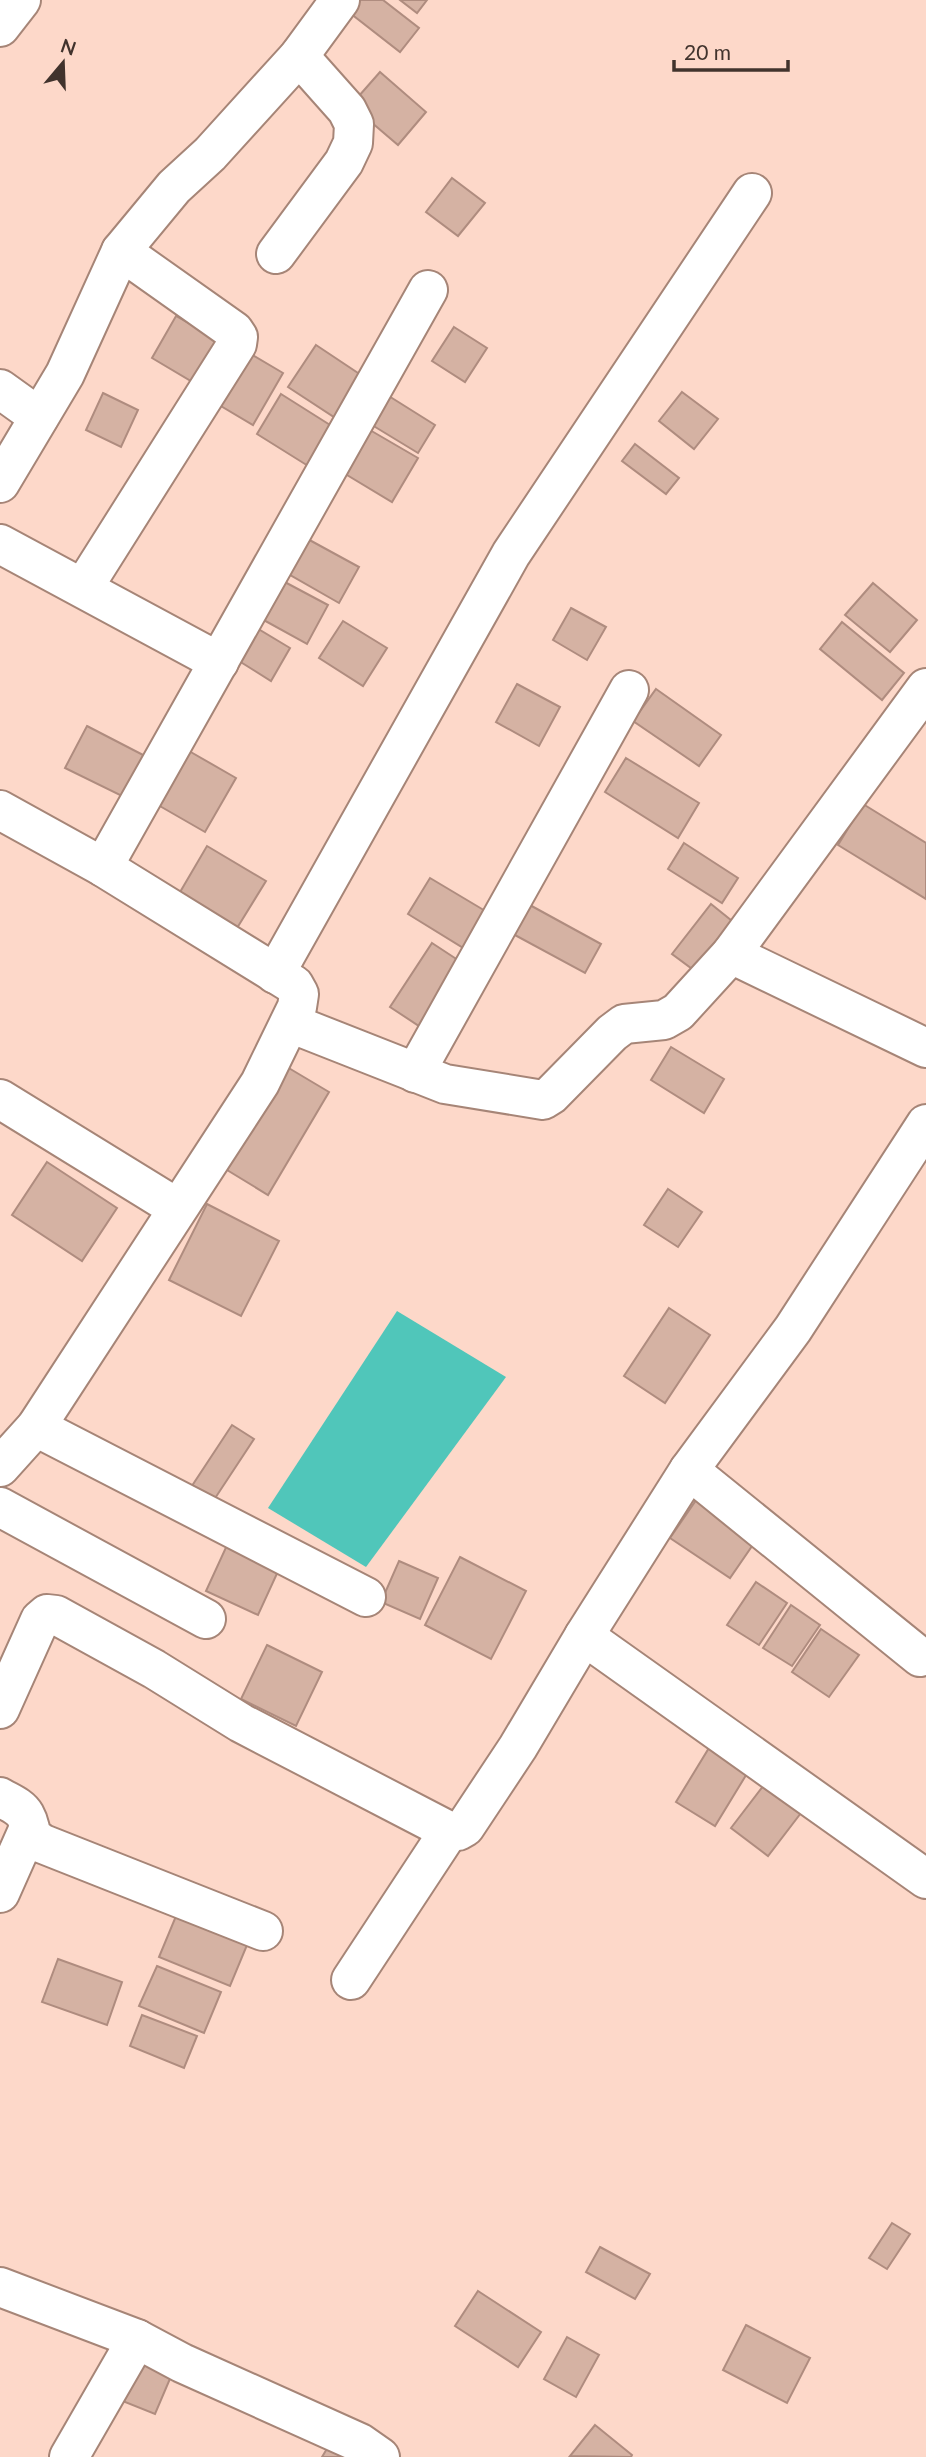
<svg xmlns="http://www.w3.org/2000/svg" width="926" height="2457" font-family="Lato,sans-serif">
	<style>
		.water { fill: #50c6ba }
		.building { fill: #d5b2a3; stroke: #af8c7f; stroke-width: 2 }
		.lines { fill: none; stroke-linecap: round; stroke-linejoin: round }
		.street-casing { stroke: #a68577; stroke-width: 42 }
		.secondary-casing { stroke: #a68577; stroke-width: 42 }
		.street { stroke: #fff; stroke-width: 38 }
		.secondary { stroke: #fff; stroke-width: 38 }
	</style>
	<rect width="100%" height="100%" fill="#fdd8c9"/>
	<polygon class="water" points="397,1311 506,1377 366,1567 268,1508"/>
	<g class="building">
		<polygon points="345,0 383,0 419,28 400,52 341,6"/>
		<polygon points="400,0 427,0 417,13"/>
		<polygon points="380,72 426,112 398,145 351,105"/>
		<polygon points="452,178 485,203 458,236 426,212"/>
		<polygon points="176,316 220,341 196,384 152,358"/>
		<polygon points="454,327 487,348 465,382 432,361"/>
		<polygon points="316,345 364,377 337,419 288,387"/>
		<polygon points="239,347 283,373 253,425 209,399"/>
		<polygon points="682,392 718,419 694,449 659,421"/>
		<polygon points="103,393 138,410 121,447 86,430"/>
		<polygon points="384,393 435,425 418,453 367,422"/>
		<polygon points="281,394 338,430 313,469 257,434"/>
		<polygon points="363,426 418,458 392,502 337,469"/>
		<polygon points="635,444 679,478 666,494 622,461"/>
		<polygon points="304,537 359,567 339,603 285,572"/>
		<polygon points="281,580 328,605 307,644 260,618"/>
		<polygon points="873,583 917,620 890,652 845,615"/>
		<polygon points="571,608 606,627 587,660 553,640"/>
		<polygon points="343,621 387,648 363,686 319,658"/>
		<polygon points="842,622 904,673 882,700 820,649"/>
		<polygon points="250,624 290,648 271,681 231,656"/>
		<polygon points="517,684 560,707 539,746 496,722"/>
		<polygon points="656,689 721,735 699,766 633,721"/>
		<polygon points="87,726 147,757 126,798 65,768"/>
		<polygon points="189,751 236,778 205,832 158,805"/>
		<polygon points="626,758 699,803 678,838 605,792"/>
		<polygon points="863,804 926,843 926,899 838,845"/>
		<polygon points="684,843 738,878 722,903 668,869"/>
		<polygon points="207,846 266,881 234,933 176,899"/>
		<polygon points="430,878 487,912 465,949 408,914"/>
		<polygon points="528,904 601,944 585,973 513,934"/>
		<polygon points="711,904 737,925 699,974 672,954"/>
		<polygon points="432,943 467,966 425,1030 390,1007"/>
		<polygon points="671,1047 724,1079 704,1113 651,1080"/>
		<polygon points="287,1067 329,1092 268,1195 227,1170"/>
		<polygon points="47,1162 117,1208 82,1261 12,1215"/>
		<polygon points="668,1189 702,1212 678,1247 644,1225"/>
		<polygon points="207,1204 279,1241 241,1316 169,1280"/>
		<polygon points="669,1308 710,1335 665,1403 624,1376"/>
		<polygon points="232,1425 254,1439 206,1512 184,1498"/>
		<polygon points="701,1493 761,1533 730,1578 670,1538"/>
		<polygon points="228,1543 280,1567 258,1615 206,1591"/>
		<polygon points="460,1557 526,1591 491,1659 425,1625"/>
		<polygon points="399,1561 438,1578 420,1619 381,1602"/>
		<polygon points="756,1582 787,1603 759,1645 727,1625"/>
		<polygon points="791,1605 820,1625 792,1666 763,1648"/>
		<polygon points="821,1629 859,1655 829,1697 792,1672"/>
		<polygon points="267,1645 322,1672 296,1726 241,1699"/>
		<polygon points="712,1743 751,1767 715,1826 676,1802"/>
		<polygon points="767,1781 804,1809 768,1856 731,1828"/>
		<polygon points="181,1904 252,1933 230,1986 159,1957"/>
		<polygon points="58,1959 122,1982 107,2025 42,2002"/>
		<polygon points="157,1966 221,1992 204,2033 139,2006"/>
		<polygon points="142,2015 197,2036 184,2068 130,2046"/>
		<polygon points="892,2223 910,2234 887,2269 869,2258"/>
		<polygon points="600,2247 650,2274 635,2299 586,2272"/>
		<polygon points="478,2291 541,2332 518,2367 455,2326"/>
		<polygon points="746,2325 810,2358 787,2403 723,2370"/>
		<polygon points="567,2337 599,2355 576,2397 544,2379"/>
		<polygon points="137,2360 172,2374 155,2414 120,2400"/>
		<polygon points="595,2425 632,2455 631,2457 570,2456"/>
		<polygon points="331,2442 358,2457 322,2457"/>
	</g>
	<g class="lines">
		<defs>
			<g id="street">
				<polyline points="0,27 21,0"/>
				<polyline points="276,254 344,162 353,143 354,124 347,110 299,56"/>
				<polyline points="0,389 39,417"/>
				<polyline points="0,483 65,374 121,251 174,187 210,154 299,56 340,0"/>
				<polyline points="0,544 219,662"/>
				<polyline points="83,588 237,344 238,337 234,331 121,251"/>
				<polyline points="0,810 103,867 294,985 299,994 297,1007 260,1083 36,1427 0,1467"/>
				<polyline points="103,867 428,290"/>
				<polyline points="731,954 926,1048"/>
				<polyline points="275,974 511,554 752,193"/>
				<polyline points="290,1023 445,1084 543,1100 551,1095 612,1033 624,1024 664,1020 678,1012 731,954 926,688"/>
				<polyline points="415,1073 629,690"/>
				<polyline points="0,1099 177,1208"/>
				<polyline points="36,1427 366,1597"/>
				<polyline points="689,1470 920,1657"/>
				<polyline points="0,1507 206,1619"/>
				<polyline points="584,1636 926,1879"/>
				<polyline points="0,1709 40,1620 47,1614 56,1615 154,1669 241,1723 449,1831 458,1831 465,1827 518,1747 584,1636 689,1470 793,1329 926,1124"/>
				<path d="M0 1797C8 1802 20 1806 25 1815 33 1829 26 1834 43 1844L263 1931"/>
				<polyline points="0,1893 28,1830"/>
				<polyline points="351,1980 449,1831"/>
				<polyline points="69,2457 137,2339"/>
			</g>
			<polyline id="secondary" points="0,2287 137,2339 182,2363 360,2443 380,2457"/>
		</defs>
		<use href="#street" class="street-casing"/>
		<use href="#secondary" class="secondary-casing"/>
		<use href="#street" class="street"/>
		<use href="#secondary" class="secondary"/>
	</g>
	<g transform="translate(63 63) rotate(19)" stroke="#fdd8c9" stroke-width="5" paint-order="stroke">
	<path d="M0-5L12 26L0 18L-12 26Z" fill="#41332d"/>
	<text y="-10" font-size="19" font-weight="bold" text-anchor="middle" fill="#41332d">N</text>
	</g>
	<path d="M674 60v10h114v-10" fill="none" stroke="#41332d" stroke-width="3.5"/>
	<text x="684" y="60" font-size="21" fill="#41332d" stroke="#fdd8c9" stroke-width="5" paint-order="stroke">20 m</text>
</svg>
